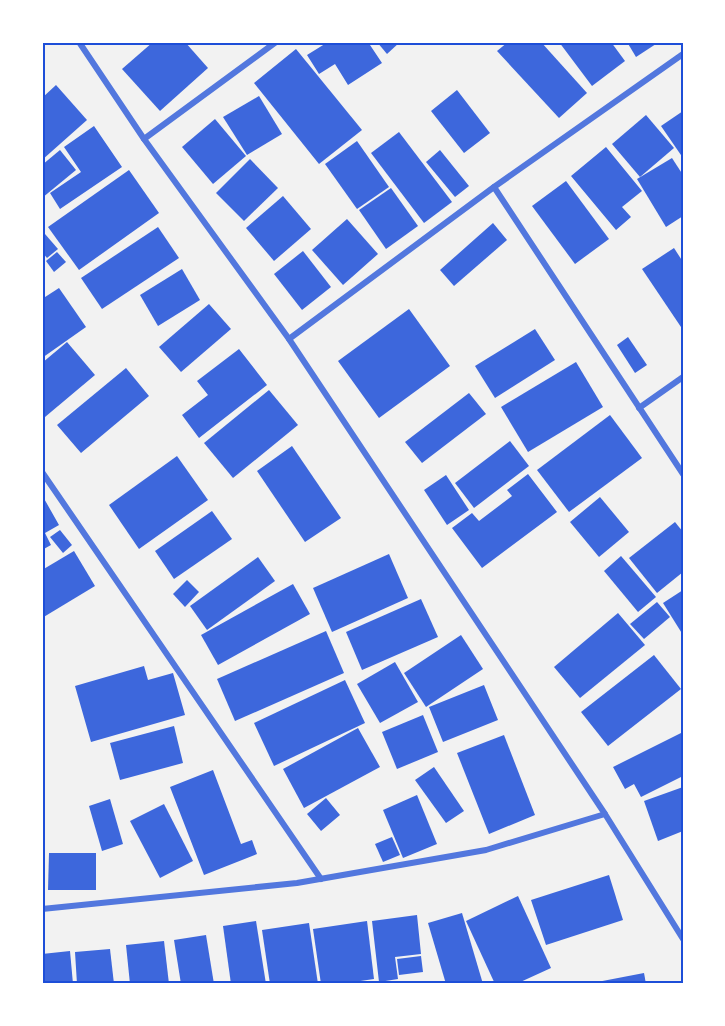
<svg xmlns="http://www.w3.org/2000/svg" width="725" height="1026" font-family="'Exo 2',sans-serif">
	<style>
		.building { fill: #3d67dc }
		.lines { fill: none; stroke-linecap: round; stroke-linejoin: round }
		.minor { stroke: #5277de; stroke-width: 6 }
		.neatline { fill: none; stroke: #1d4ed8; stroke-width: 2 }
	</style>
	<rect width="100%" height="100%" fill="#f2f2f2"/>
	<g class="building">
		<polygon points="153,42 185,42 208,68 160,111 122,69"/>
		<polygon points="328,42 368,42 382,63 348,85 335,64 319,74 307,55"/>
		<polygon points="377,42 400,42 387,54"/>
		<polygon points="508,42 541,42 587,93 559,118 497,51"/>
		<polygon points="559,42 611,42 625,61 592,86"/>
		<polygon points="627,42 659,42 636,57"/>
		<polygon points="296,49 362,130 319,164 254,83"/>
		<polygon points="56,85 87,120 42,160 42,98"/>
		<polygon points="457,90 490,133 464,153 431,111"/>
		<polygon points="259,96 282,134 247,155 223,117"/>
		<polygon points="683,111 683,158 661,126"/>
		<polygon points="646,115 674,148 640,177 612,144"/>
		<polygon points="215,119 246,156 213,184 182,147"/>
		<polygon points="94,126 122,167 60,209 50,193 81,172 64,147"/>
		<polygon points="399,132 452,202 424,223 371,153"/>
		<polygon points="357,141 389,187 357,209 325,164"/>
		<polygon points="606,147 642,191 622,207 631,217 616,230 571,176"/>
		<polygon points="60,150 76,170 42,198 42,165"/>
		<polygon points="440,150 469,186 455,197 426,162"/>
		<polygon points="672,158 683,175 683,216 666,227 637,179"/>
		<polygon points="250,159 278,188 244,221 216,193"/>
		<polygon points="129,170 159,213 79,270 48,227"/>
		<polygon points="566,181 609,239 575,264 532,206"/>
		<polygon points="391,188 418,226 386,249 359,210"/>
		<polygon points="283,196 311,229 274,261 246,228"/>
		<polygon points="347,219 378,254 343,285 312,250"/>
		<polygon points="493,223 507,240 454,286 440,270"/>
		<polygon points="158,227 179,258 102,309 81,278"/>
		<polygon points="45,234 58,249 47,258 42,252 42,237"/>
		<polygon points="674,248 683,262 683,330 642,269"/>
		<polygon points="303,251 331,287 302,310 274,274"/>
		<polygon points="57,252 66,262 54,272 46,261"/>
		<polygon points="182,269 200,300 158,326 140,295"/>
		<polygon points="59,288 86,327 42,358 42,299"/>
		<polygon points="209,304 231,329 181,372 159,347"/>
		<polygon points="409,309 450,366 379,418 338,361"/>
		<polygon points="535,329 555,360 495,398 475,366"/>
		<polygon points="628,337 647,365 635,373 617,345"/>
		<polygon points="67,342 95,375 45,417 42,414 42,363"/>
		<polygon points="239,349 267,385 199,438 182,415 208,395 197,381"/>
		<polygon points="576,362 603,407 528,452 501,407"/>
		<polygon points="126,368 149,396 81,453 57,425"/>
		<polygon points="269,390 298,425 233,478 204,443"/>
		<polygon points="469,393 486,414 422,463 405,442"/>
		<polygon points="610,415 642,458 569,512 537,470"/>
		<polygon points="510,441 529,466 474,508 455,483"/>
		<polygon points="292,446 341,518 305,542 257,471"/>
		<polygon points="177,456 208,500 139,549 109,505"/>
		<polygon points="528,474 557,512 482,568 452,528 472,513 479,521 512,496 507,490"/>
		<polygon points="446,475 469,510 447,525 424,490"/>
		<polygon points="42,495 59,525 45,533 51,545 42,550"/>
		<polygon points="600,497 629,532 599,557 570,522"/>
		<polygon points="212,511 232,539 174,579 155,551"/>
		<polygon points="675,522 683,532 683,572 657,593 629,558"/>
		<polygon points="60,530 72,545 63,553 50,537"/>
		<polygon points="74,551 95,586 42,618 42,570"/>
		<polygon points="389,554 408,598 332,632 313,588"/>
		<polygon points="621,556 656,597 638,612 604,571"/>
		<polygon points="258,557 275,581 207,630 190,606"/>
		<polygon points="187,580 199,592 185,607 173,594"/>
		<polygon points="293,584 310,614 218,665 201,635"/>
		<polygon points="683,590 683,635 663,603"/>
		<polygon points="421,599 438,637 362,670 346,632"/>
		<polygon points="657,602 670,617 644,639 630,624"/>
		<polygon points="618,613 645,645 580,698 554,667"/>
		<polygon points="326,631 344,673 235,721 217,679"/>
		<polygon points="461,635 483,669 426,707 404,673"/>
		<polygon points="654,655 681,689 608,746 581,712"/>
		<polygon points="395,662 418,702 380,723 357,684"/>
		<polygon points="144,666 148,680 173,673 185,715 91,742 75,686"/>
		<polygon points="345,680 365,723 274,766 254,723"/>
		<polygon points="484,685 498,720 443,742 429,707"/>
		<polygon points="423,715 438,752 397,769 382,732"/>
		<polygon points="174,726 183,763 120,780 110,743"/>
		<polygon points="358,728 380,767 304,808 283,769"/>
		<polygon points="683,732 683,776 641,797 634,784 625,789 613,767"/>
		<polygon points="504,735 535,815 489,834 457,753"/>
		<polygon points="434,767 464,811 446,823 415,780"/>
		<polygon points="213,770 241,844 252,840 257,854 204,875 170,787"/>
		<polygon points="683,787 683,831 658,841 644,801"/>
		<polygon points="417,795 437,844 403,858 383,810"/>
		<polygon points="326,798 340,815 321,831 307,814"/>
		<polygon points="110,799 123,844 102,851 89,806"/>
		<polygon points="164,804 193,861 160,878 130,821"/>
		<polygon points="392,837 400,855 383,862 375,844"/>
		<polygon points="49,853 96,853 96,890 48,890"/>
		<polygon points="609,875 623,920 546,945 531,900"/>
		<polygon points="518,896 551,968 516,984 495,984 466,921"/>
		<polygon points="462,913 483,984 446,984 428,923"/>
		<polygon points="417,915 421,954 395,957 398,979 379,982 372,921"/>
		<polygon points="256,921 266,984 231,984 223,926"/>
		<polygon points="367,921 374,979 340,984 321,984 313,929"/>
		<polygon points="309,923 318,984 270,984 262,930"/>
		<polygon points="206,935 214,984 181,984 174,940"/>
		<polygon points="164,941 169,984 130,984 126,945"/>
		<polygon points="110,949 114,984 77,984 75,952"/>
		<polygon points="70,951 73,984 42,984 42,954"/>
		<polygon points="421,956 423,972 399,975 397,959"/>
		<polygon points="644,973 646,984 592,984 592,983"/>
	</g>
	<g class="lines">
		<g class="minor">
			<polyline points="79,42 144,139 289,339 605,814 683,939"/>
			<polyline points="144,139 276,42"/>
			<polyline points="494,187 683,474"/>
			<polyline points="289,339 494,187 683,54"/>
			<polyline points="639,408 683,377"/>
			<polyline points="42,472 321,879"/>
			<polyline points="42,909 297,883 486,850 605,814"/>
		</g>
	</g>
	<rect width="725" height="1026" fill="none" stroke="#ffffff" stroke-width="87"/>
	<rect x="44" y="44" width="638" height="938" class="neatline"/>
</svg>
